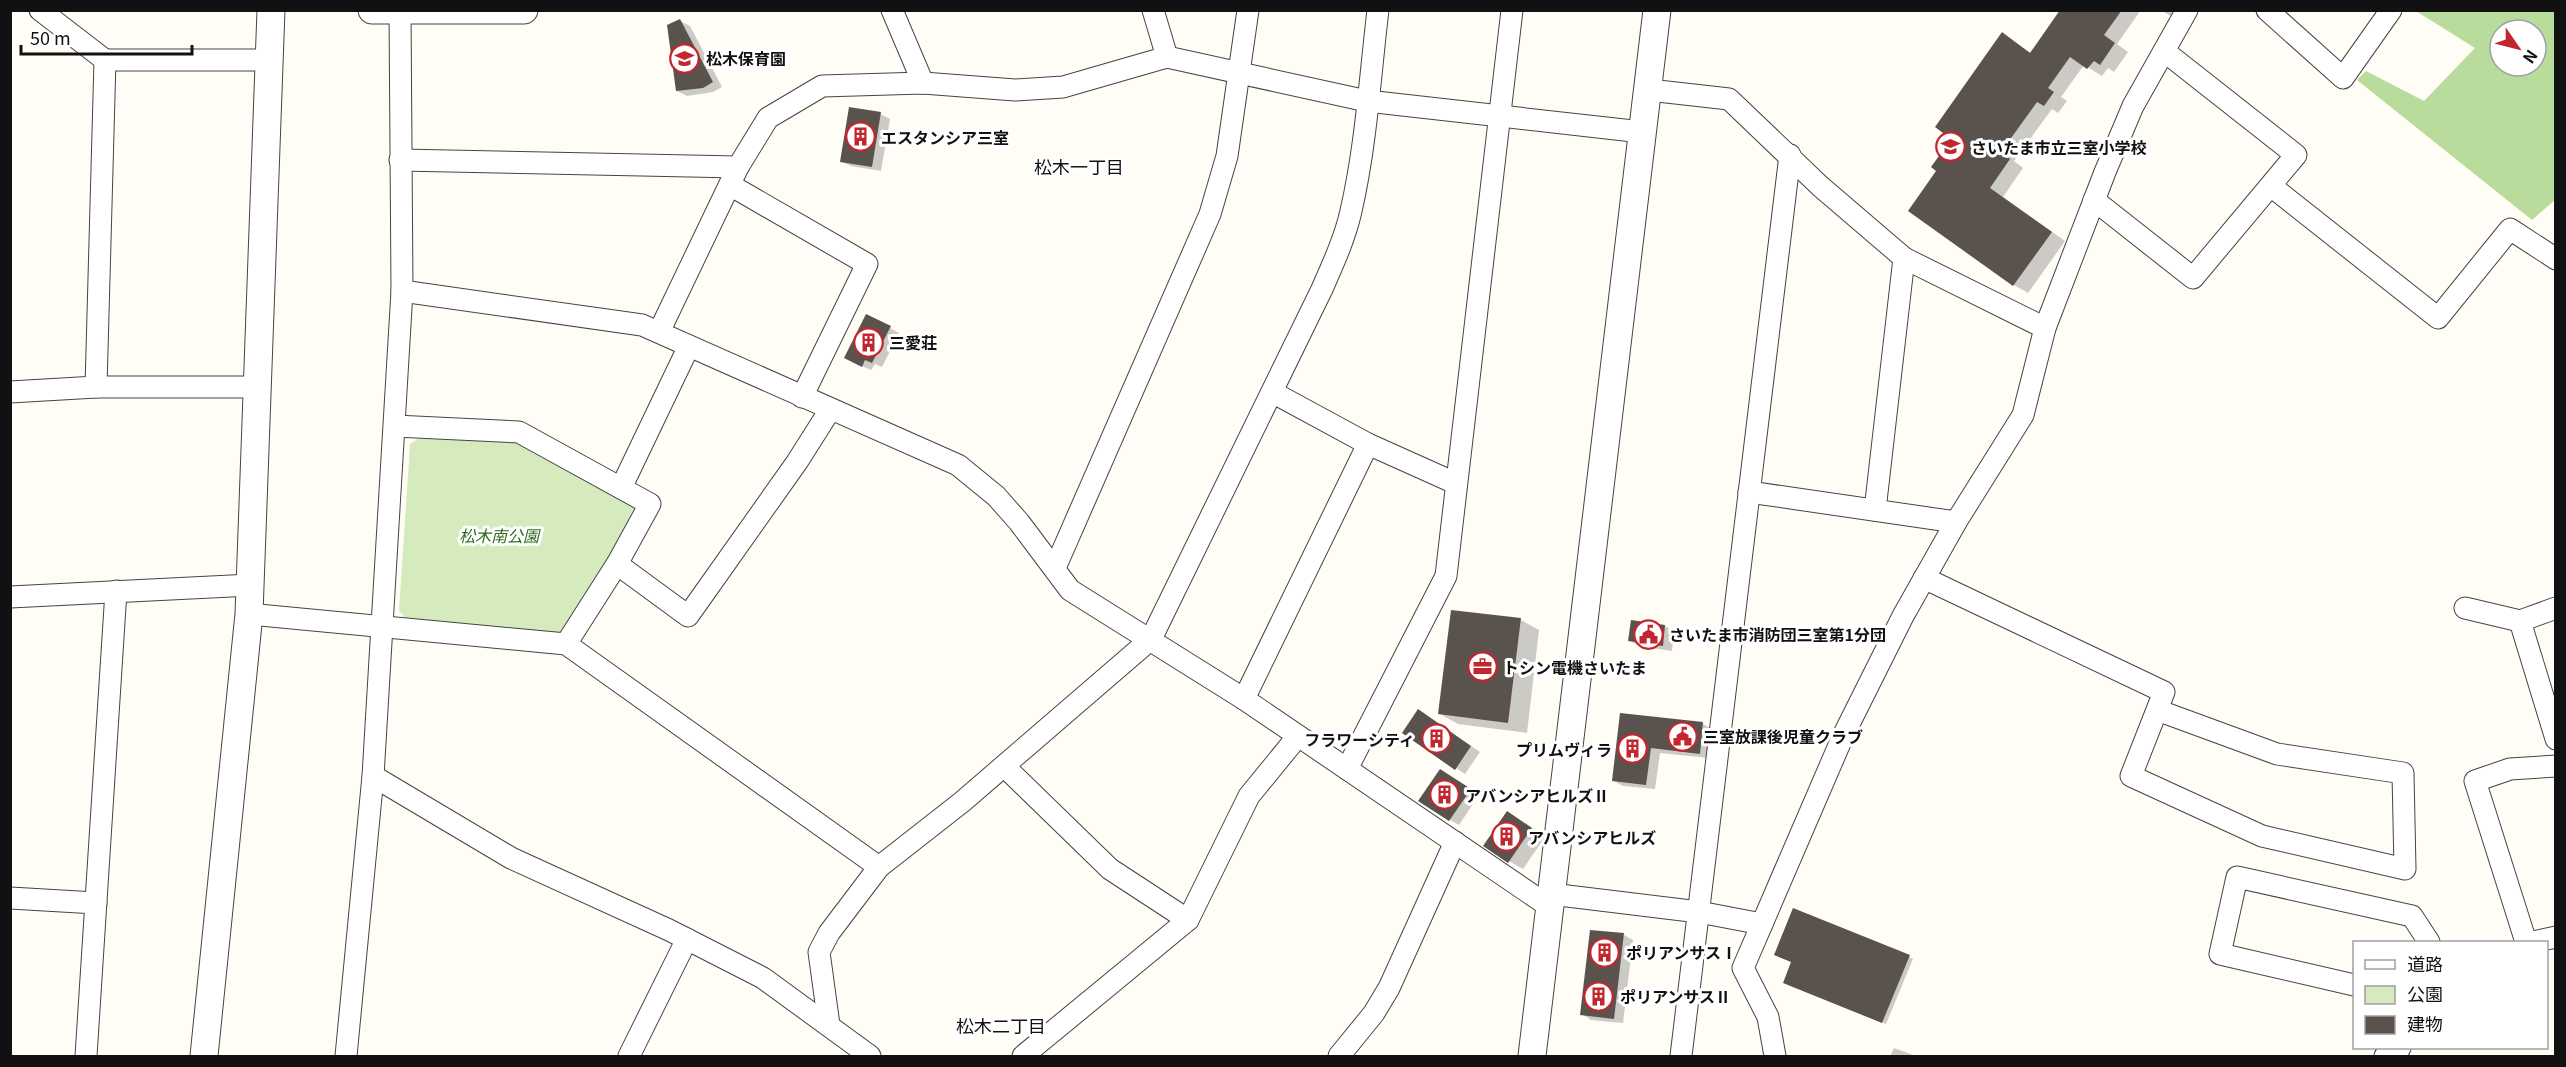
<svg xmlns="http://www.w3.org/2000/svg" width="2566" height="1067" font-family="Georgia,'Noto Sans JP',serif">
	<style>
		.green { fill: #d5ebbd }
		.forest { fill: #b9dc9c; fill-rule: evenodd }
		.shadow { fill: #0003 }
		.building { fill: #5a524d }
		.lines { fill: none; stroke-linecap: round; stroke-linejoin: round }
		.minor-casing { stroke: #444; stroke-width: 23 }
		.tertiary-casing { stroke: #444; stroke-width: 29 }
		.minor { stroke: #fff; stroke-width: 21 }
		.tertiary { stroke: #fff; stroke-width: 27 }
		.labels { text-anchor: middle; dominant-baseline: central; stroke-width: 6; stroke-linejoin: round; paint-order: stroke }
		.poi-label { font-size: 16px; font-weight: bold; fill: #111; stroke: #fff; text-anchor: start }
		.park-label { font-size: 16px; font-style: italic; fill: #2f6b1f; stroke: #fff }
		.neighbourhood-label { font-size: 18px; fill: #111; stroke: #fff }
	</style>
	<rect width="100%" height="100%" fill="#fffdf5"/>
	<polygon class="green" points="418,439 523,440 632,501 638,514 567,632 559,636 409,622 399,611 410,444"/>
	<path class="forest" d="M2416 11H2555V200L2532 220 2357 80 2366 71 2424 101 2475 48ZM2500 30H2536V66H2500Z"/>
	<g class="shadow">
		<polygon points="2062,10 2141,10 2117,44 2128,52 2114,72 2108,68 2102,76 2084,65 2061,97 2067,101 2058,113 2052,109 2014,161 2023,168 2003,197 2065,241 2028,293 2014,285 1939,171 2016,43 2031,53"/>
		<polygon points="2161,10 2188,10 2180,22"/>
		<polygon points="680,21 690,26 722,87 713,92 687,96 677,91"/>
		<polygon points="880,114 890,119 881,171 851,166 841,161"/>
		<polygon points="890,328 899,333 882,367 875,364 871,370 855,363"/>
		<polygon points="1521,620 1539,630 1527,733 1458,724 1440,714"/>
		<polygon points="1632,622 1665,626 1674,632 1672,651 1639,646 1629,640"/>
		<polygon points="1622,715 1703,724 1712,729 1709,758 1660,753 1655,789 1623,786 1614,781"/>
		<polygon points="1427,717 1480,752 1465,774 1456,768"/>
		<polygon points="1449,776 1479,795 1459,825 1450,820"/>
		<polygon points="1521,821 1545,837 1523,869 1509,861"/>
		<polygon points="1624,935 1633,940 1623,1023 1591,1020 1582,1014"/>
		<polygon points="1909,957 1913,959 1886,1024 1789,985 1793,962"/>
		<polygon points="1894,1048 1916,1056 1890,1056"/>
	</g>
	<g class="building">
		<polygon points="2060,10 2122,10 2104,35 2115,43 2100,65 2094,61 2087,69 2070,57 2048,88 2054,92 2044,106 2037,102 2001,152 2010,159 1990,188 2052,232 2013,286 1908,211 1936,171 1931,167 1951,139 1935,127 2002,32 2030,53"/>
		<polygon points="680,19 713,82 703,88 676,91 667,25"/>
		<polygon points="849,107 881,112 872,167 840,162"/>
		<polygon points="866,314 891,326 872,363 865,360 862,367 844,358"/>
		<polygon points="1451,610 1521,618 1508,723 1438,714"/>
		<polygon points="1631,620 1665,625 1663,646 1628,641"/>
		<polygon points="1418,709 1471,746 1455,770 1402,733"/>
		<polygon points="1620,713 1703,722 1700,754 1651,748 1646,785 1612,781"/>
		<polygon points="1440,769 1471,789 1449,821 1418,801"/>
		<polygon points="1507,811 1532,828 1508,863 1483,846"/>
		<polygon points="1793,908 1910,955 1882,1023 1783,983 1791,962 1774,955"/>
		<polygon points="1590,930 1624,933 1614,1019 1580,1015"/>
	</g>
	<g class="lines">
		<defs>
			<g id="minor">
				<polyline points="40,10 105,60 96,387"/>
				<polyline points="892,10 923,83"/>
				<polyline points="1153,10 1167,57"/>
				<polyline points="2267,10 2343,78 2391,10"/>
				<polyline points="105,60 268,60"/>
				<polyline points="1649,90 1729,99 1820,186 1904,258 2045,328"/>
				<polyline points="400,160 738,167"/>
				<polyline points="730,185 867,264 802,397"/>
				<polyline points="2271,186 2438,318 2510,229 2556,259"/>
				<polyline points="2094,200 2193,278 2296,155 2164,51"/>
				<polyline points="402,291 642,325 958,465 996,496 1019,522 1070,590 1244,699 1550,907"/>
				<polyline points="659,332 738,167 768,118 822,86 923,83 1015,90 1063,87 1167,57 1367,101 1642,132"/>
				<polyline points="10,392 96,387 259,387"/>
				<polyline points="1272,392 1368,444 1455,483"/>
				<polyline points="395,426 519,432 650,504 617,564 566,644"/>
				<polyline points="621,488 689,346"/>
				<polyline points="1749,492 1956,522"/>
				<polyline points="1875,510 1904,258"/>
				<polyline points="617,564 688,616 797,462 830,410"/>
				<polyline points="1055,568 1210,214 1227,156 1248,10"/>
				<polyline points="1924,578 2164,692 2131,776 2262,836 2405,869 2403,773 2277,754 2157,710"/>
				<polyline points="10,597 251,585"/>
				<polyline points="2465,608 2520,621 2556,608"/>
				<polyline points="249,614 566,644 879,867"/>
				<polyline points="2520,621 2556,739"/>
				<polyline points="1244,699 1368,444"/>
				<polyline points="1004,766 1110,869 1188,920"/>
				<polyline points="1347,769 1446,576 1512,10"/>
				<polyline points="373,776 511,858 669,930 763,978 870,1056"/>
				<polyline points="1551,894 1699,912 1762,924"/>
				<polyline points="10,898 96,903"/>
				<polyline points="2526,942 2475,781 2510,769 2556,766"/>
				<polyline points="2533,942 2556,937"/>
				<polyline points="2354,985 2220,954 2237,877 2412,916 2429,942"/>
				<path d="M829 1025 819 952 829 933 879 867 962 802 1151 639 1322 289C1333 264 1345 238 1351 211 1366 146 1370 77 1378 10"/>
				<polyline points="86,1056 116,591"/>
				<polyline points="346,1056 373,776 402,291 400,10"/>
				<polyline points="629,1056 687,939"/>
				<polyline points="1023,1056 1188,920 1249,796 1298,736"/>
				<polyline points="1339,1056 1374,1013 1389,988 1455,842"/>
				<polyline points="1681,1056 1790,155"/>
				<polyline points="1775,1056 1768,1017 1743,968 1843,736 1903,616 1956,522 2023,415 2045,328 2105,172 2133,106 2187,10"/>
				<polyline points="2385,1056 2400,1048"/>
			</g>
			<g id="tertiary">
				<polyline points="372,10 524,10"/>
				<polyline points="204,1056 249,614 271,10"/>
				<polyline points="1532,1056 1657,10"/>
			</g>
		</defs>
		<use href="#minor" class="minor-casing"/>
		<use href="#tertiary" class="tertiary-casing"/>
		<use href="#minor" class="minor"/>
		<use href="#tertiary" class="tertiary"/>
	</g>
	<defs>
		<symbol id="school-ring" viewBox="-11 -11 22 22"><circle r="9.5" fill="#fff" stroke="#c4262e" stroke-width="1.5"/><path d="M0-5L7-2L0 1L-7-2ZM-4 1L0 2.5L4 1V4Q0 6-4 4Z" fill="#c4262e"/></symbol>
		<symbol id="building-ring" viewBox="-11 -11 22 22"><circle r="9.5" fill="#fff" stroke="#c4262e" stroke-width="1.5"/><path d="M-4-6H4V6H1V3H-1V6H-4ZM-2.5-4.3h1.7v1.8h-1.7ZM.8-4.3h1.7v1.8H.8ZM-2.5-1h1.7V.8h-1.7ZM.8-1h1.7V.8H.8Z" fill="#c4262e"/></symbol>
		<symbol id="civic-ring" viewBox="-11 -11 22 22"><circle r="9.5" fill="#fff" stroke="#c4262e" stroke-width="1.5"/><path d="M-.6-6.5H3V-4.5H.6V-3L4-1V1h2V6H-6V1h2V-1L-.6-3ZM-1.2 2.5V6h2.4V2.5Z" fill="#c4262e"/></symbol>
		<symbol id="office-ring" viewBox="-11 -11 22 22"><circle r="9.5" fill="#fff" stroke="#c4262e" stroke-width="1.5"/><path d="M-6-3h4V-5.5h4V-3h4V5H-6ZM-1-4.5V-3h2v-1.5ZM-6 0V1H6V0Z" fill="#c4262e"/></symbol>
	</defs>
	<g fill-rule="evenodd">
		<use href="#school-ring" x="668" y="42" width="33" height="33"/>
		<use href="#building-ring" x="844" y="120" width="33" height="33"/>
		<use href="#school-ring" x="1934" y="130" width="33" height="33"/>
		<use href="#building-ring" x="852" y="326" width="33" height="33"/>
		<use href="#civic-ring" x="1632" y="618" width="33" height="33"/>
		<use href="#office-ring" x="1466" y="650" width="33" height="33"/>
		<use href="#civic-ring" x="1666" y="720" width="33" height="33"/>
		<use href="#building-ring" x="1420" y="722" width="33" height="33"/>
		<use href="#building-ring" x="1616" y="732" width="33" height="33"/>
		<use href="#building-ring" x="1428" y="778" width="33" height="33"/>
		<use href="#building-ring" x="1490" y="820" width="33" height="33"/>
		<use href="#building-ring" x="1588" y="936" width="33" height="33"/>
		<use href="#building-ring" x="1582" y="980" width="33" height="33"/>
	</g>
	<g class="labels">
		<g class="poi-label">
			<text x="706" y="58">松木保育園</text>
			<text x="881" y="137">エスタンシア三室</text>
			<text x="1971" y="147">さいたま市立三室小学校</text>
			<text x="889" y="342">三愛荘</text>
			<text x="1669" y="634">さいたま市消防団三室第1分団</text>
			<text x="1503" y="667">トシン電機さいたま</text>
			<text x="1703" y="736">三室放課後児童クラブ</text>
			<text x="1415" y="739" text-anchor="end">フラワーシティ</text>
			<text x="1612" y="749" text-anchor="end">プリムヴィラ</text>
			<text x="1465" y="795">アバンシアヒルズⅡ</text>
			<text x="1528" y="837">アバンシアヒルズ</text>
			<text x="1626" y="952">ポリアンサスⅠ</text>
			<text x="1620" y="996">ポリアンサスⅡ</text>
		</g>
		<g class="park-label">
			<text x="499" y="535">松木南公園</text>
		</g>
		<g class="neighbourhood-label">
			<text x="1079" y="166">松木一丁目</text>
			<text x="1001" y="1025">松木二丁目</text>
		</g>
	</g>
	<rect width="2566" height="1067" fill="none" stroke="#111111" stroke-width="24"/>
	<rect x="2353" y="941" width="195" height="108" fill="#ffffff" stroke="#a0a0a0" stroke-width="1.5"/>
	<rect x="2365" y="960" width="30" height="9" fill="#ffffff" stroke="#a0a0a0" stroke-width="1.5"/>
	<text x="2407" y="971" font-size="18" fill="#111111">道路</text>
	<rect x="2365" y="986" width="30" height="18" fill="#d5ebbd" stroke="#a0a0a0" stroke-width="1.5"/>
	<text x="2407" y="1001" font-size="18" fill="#111111">公園</text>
	<rect x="2365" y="1016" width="30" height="18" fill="#5a524d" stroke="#a0a0a0" stroke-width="1.5"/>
	<text x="2407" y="1031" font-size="18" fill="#111111">建物</text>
	<g transform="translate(2518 48) rotate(125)"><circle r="28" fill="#ffffff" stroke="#a0a0a0" stroke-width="1.5"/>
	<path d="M0-4.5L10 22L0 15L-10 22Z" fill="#c4262e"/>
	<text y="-9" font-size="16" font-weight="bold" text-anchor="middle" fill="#111111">N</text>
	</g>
	<path d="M21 45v9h171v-9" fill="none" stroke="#111111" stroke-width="3"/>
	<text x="30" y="45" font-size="18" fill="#111111" stroke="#ffffff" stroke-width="4.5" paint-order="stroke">50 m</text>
</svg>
